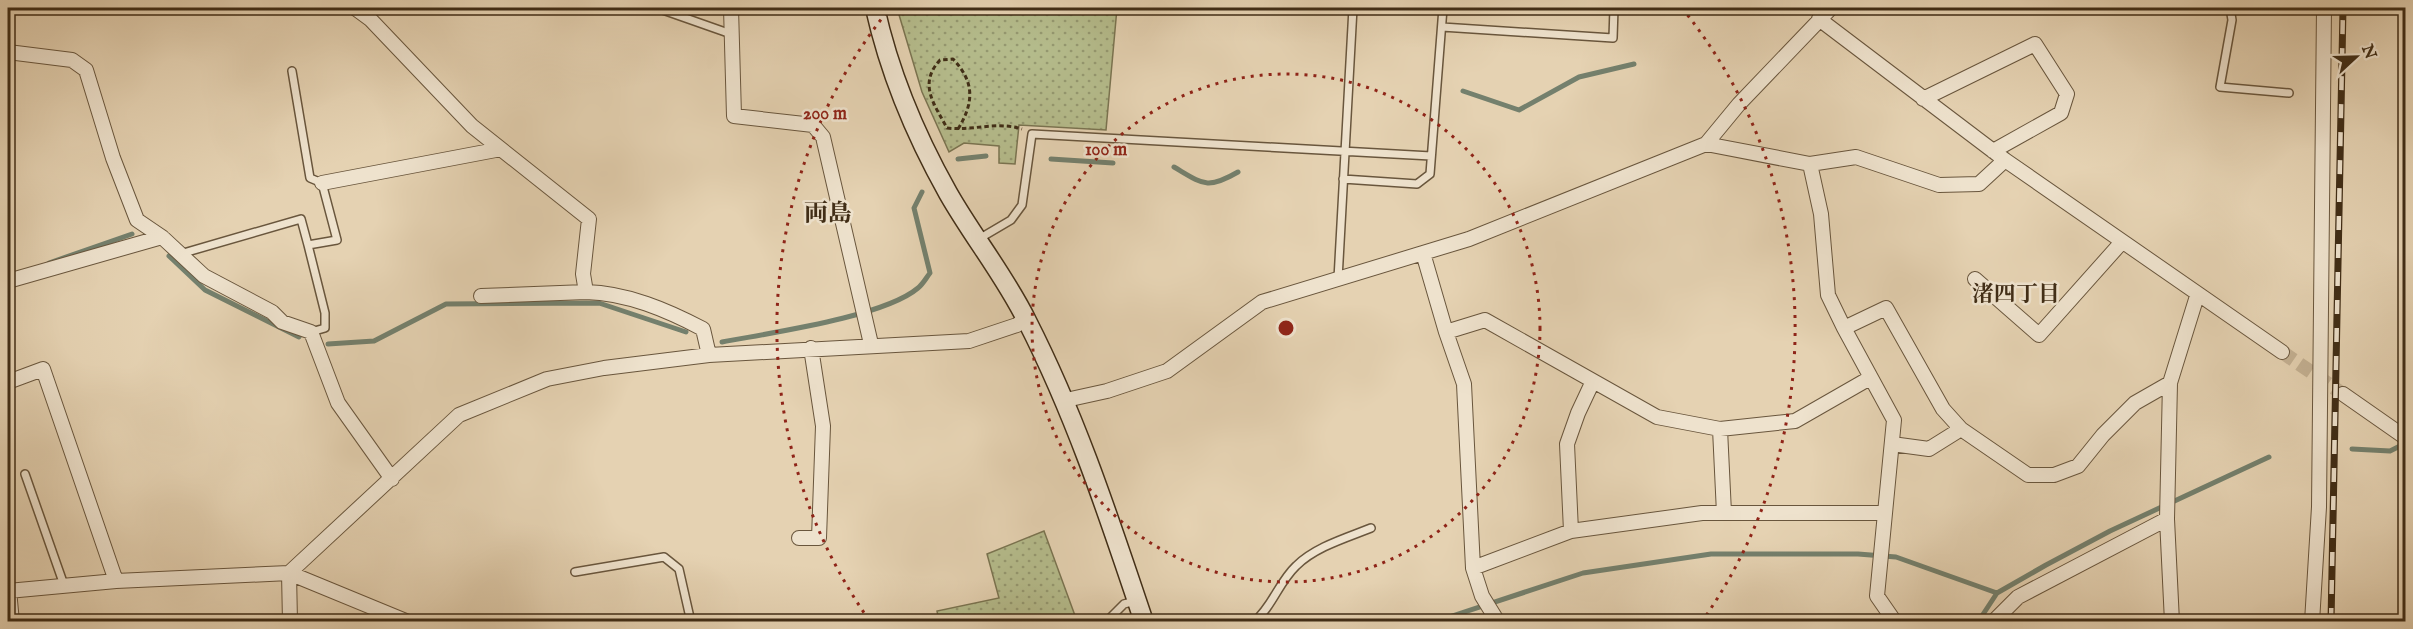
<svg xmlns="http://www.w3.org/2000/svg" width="2413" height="629" font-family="'IM FELL English','Noto Serif JP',serif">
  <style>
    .park { fill: url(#park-dots); stroke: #7a7451; stroke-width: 1.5 }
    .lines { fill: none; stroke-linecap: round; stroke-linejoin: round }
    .stream { stroke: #74806d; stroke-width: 5 }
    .street-tunnel { stroke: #c4b193; stroke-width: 14; stroke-dasharray: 14 7; stroke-linecap: butt }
    .lane-casing { stroke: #69563d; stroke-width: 10 }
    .street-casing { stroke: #69563d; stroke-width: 16 }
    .secondary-casing { stroke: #402d16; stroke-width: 21 }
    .path { stroke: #402d16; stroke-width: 3; stroke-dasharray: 4.5 3; stroke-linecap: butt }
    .lane { stroke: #eee2cd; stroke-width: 7 }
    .street { stroke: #eee2cd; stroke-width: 14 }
    .secondary { stroke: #eee2cd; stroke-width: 18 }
    .rail-casing { stroke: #402d16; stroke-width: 7 }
    .rail { stroke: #eee2cd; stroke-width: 4.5; stroke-dasharray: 14; stroke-linecap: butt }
    .ring { fill: none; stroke: #8f2418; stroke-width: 3; stroke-dasharray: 3 6 }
    .labels { text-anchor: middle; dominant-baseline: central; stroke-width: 5; stroke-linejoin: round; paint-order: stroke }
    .neighbourhood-label { font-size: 22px; font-weight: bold; fill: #402d16; stroke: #eee2cd }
    .quarter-label { font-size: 24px; font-weight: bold; fill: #402d16; stroke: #eee2cd }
    .centre { fill: #8f2418; stroke: #eee2cd; stroke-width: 3 }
    .ring-label { font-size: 18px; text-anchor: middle; font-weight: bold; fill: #8f2418; stroke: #eee2cd; stroke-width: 5; stroke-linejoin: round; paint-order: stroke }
  </style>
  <defs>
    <pattern id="park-dots" width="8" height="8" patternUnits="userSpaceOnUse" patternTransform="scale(1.5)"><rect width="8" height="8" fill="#b5bc8c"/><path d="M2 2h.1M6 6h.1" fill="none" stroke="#959971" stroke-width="1.8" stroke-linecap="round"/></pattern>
  </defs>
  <rect width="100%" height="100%" fill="#e5d2b2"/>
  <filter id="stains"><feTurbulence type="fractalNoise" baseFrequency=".00333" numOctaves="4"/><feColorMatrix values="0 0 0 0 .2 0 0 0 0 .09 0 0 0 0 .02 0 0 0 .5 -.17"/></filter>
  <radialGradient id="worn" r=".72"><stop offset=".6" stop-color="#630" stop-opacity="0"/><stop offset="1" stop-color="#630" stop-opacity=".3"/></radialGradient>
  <!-- park -->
  <path class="park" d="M897,8h220l-11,122 -87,-5 -4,39 -16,-1v-17l-35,-3 -15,9 -27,-60z
    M1044,531l33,90 -109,1 -30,-6 -1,-5 62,-13 -12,-44z"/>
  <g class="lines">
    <!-- stream -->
    <path class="stream" d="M1463,91l56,19 60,-33 55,-13
      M958,159l28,-3
      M1051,159l62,4
      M1174,167c29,17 33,23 64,5
      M169,256l36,34 94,47
      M49,263l83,-29
      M722,342c47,-9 162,-25 196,-54 5,-4 8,-10 12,-15l-16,-65 8,-16
      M328,344l46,-3 72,-37 153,-1 87,29
      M2352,449l38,2 16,-8
      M1434,622l149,-49 128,-19h147l38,3 101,36
      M1978,622l19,-29 49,-28 64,-34 159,-74"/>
    <!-- street-tunnel -->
    <path class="street-tunnel" d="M2282,352l61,42"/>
    <!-- lane casing -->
    <g class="lane-casing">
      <path id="lane" d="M657,8l74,26
        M2230,8l2,12 -12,67 69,6
        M1442,27l171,11 1,-30
        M292,71l18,107 12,5 15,57 -29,5 17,68v15l-14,4
        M1343,179l74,5 13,-10 13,-166
        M977,240l34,-20 11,-15 10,-71 399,22
        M180,254l121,-35 7,26
        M1338,279l15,-271
        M25,474l39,111
        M575,572l89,-15 15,12 12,53
        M921,622h9
        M1106,622l18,-18 11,-3
        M1254,622c18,-15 25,-40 42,-56 19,-19 50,-28 75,-38"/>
    </g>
    <!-- street casing -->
    <g class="street-casing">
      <path id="street" d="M355,8l15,11 102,107 117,93 -6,55 3,18c41,1 81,18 117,37l6,26
        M731,8l3,108 79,9 10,12 48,207
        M1819,19l186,141 277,192
        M8,52l64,8 14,10 27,88 24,62 25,17 42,39 68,36 10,10 29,10 27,71 54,76
        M1923,99l112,-55 32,50 -6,19 -68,38
        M1706,144l104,20 11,50 7,81 16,33 42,-20 57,101 18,20 67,46h26l24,-9 25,-31 32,-32 35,-20
        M1810,164l46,-7 83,28 40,-1 26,-24
        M322,183l179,-34
        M1423,253l23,79 18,52 9,184 9,28 16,26
        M1975,279l64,56 82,-92
        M8,281l154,-44
        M481,296l105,-4
        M1844,328l50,92 -17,176 18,26
        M1446,332l39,-12 172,97 63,12 75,-8 75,-43
        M8,382l35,-13 73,212
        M2343,394l63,44
        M1066,400l41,-9 60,-20 95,-69 207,-63 237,-95 33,-40 92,-96
        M1720,429l4,84
        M1892,444l37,5 32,-20
        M1571,531l-4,-87 11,-31 15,-32
        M799,538h20l4,-112 -12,-78
        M1473,568l98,-37 131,-18h183
        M9,590l3,32
        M8,591l108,-10 173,-8 119,49
        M290,622l-1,-49 170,-158 88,-36 57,-11 105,-13 260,-14 48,-16 9,-7
        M1993,622l25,-25 149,-78
        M2172,622l-5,-103 3,-136 27,-87
        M2312,622l7,-115 5,-499"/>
    </g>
    <!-- secondary casing -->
    <g class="secondary-casing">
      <path id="secondary" d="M875,8c14,63 41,128 73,185 25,44 57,83 79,128 50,98 82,197 117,301"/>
    </g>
    <!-- path -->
    <path class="path" d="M958,129c16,-26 17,-47 -5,-70l-13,1c-22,24 -6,44 7,68 26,3 49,-7 75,1"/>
    <!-- lane -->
    <use href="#lane" class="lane"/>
    <!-- street -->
    <use href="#street" class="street"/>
    <!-- secondary -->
    <use href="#secondary" class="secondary"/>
    <!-- rail casing -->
    <g class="rail-casing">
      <path id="rail" d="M2331,622l12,-614"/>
    </g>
    <!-- rail -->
    <use href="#rail" class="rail"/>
  </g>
  <!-- distance rings -->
  <g class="ring">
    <circle cx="1286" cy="328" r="254"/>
    <path d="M869 620A509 509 0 0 1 890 8M1682 8A509 509 0 0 1 1703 620"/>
  </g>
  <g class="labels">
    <!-- neighbourhood labels -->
    <g class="neighbourhood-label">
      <text x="2016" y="295">渚四丁目</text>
    </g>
    <!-- quarter labels -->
    <g class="quarter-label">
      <text x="828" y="214">両島</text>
    </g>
  </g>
  <circle cx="1286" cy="328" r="9" class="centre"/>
  <g class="ring-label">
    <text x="825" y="119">200 m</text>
    <text x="1106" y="155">100 m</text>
  </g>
  <!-- margin -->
  <rect width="2413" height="629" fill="none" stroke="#e5d2b2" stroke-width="30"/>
  <rect x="9" y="9" width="2395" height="611" fill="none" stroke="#402d16" stroke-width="3"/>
  <rect x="15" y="15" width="2383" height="599" fill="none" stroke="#402d16" stroke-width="1.5"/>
  <!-- north arrow -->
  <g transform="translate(2356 57) rotate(68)" stroke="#eee2cd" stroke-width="4.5" paint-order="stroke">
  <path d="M0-4.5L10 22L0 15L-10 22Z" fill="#402d16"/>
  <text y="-9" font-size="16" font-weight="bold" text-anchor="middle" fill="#402d16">N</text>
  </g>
  <rect width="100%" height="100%" filter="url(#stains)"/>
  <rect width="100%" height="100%" fill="url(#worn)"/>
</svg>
